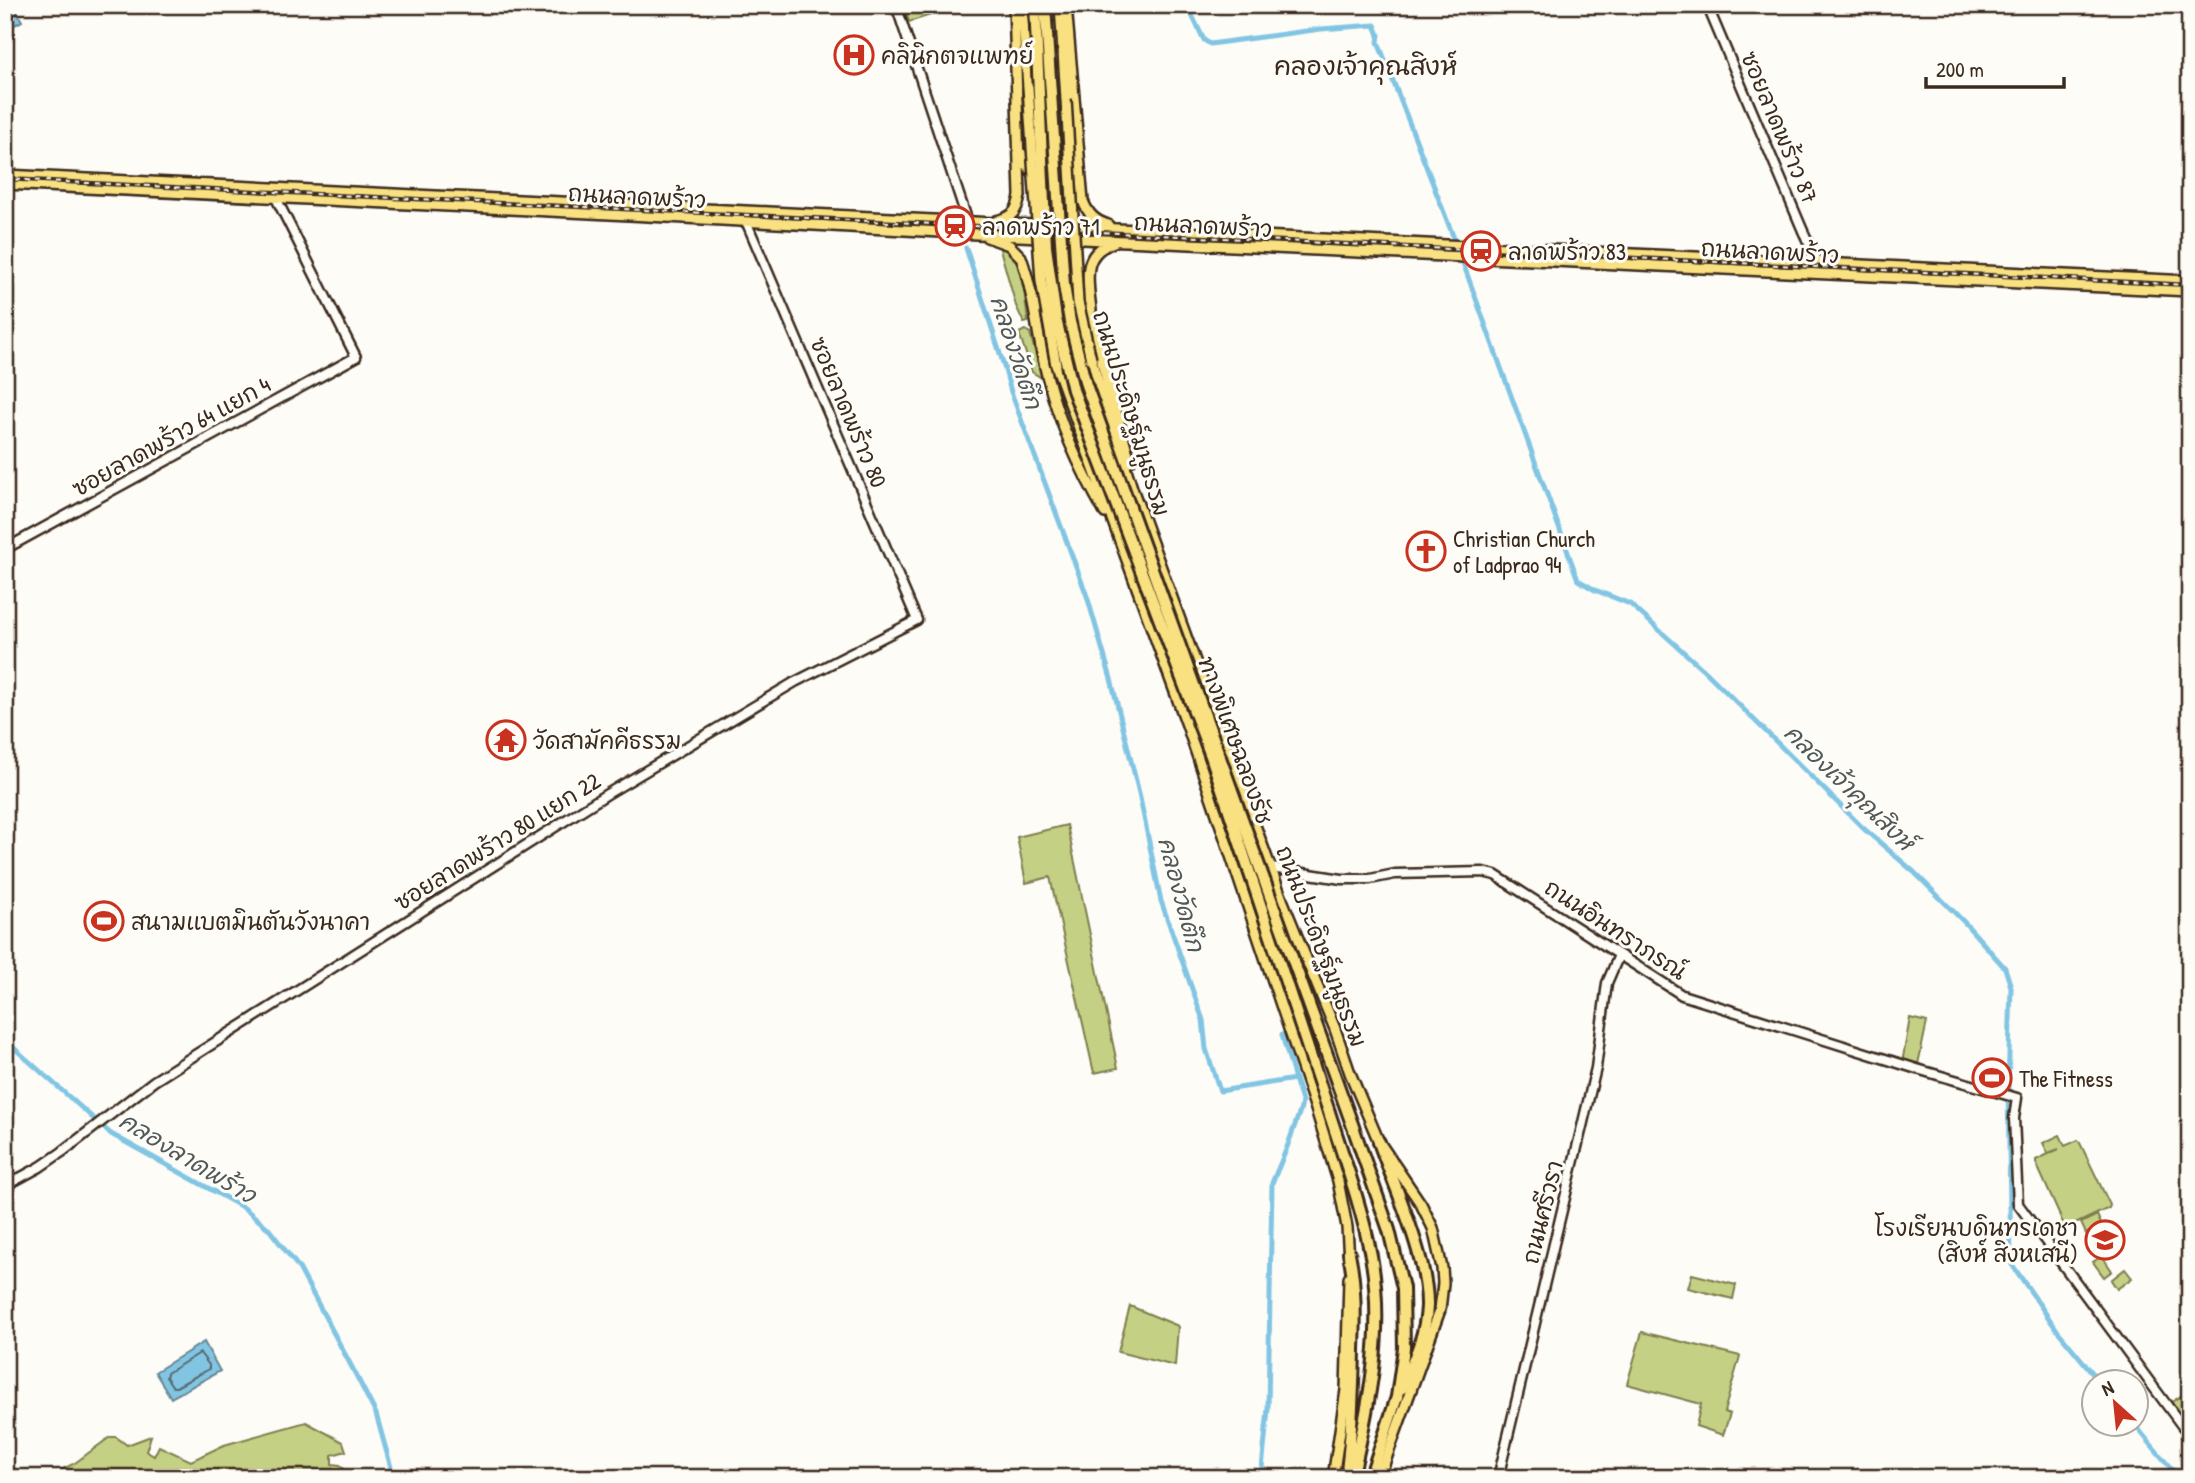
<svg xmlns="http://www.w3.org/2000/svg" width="2195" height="1483" font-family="'Patrick Hand','Playpen Sans Thai',sans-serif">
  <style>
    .green { fill: #c4d083; stroke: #807d50; stroke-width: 2 }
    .water { fill: #82c5e3; stroke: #668794; stroke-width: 2 }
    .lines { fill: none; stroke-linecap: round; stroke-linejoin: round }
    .shore { stroke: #57686d; stroke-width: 2 }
    .stream { stroke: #668794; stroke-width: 2 }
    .canal { stroke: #82c5e3; stroke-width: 5 }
    .secondary-casing { stroke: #3b2a1e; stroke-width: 13 }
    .primary-casing { stroke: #3b2a1e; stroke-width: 14 }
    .highway-casing { stroke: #3b2a1e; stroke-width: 16 }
    .secondary { stroke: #fdfcf7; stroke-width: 8 }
    .primary { stroke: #f9e181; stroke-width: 9 }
    .highway { stroke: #f9e181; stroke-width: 10 }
    .rail-casing { stroke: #3b2a1e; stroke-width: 4.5 }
    .rail { stroke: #fdfcf7; stroke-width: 2; stroke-dasharray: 5; stroke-linecap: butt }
    .primary-bridge-casing { stroke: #3b2a1e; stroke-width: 14; stroke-linecap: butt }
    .highway-bridge-casing { stroke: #3b2a1e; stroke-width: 16; stroke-linecap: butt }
    .primary-bridge { stroke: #f9e181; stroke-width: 9 }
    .highway-bridge { stroke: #f9e181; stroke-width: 10 }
    .labels { text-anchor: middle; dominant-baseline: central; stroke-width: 6; stroke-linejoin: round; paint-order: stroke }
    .poi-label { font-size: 23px; fill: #3b2a1e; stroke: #fdfcf7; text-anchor: start }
    .street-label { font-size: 23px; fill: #3b2a1e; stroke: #fdfcf7 }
    .water-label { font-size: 24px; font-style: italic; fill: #505859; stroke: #fdfcf7 }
    .quarter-label { font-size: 26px; fill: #3b2a1e; stroke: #fdfcf7 }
  </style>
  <rect width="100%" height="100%" fill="#fdfcf7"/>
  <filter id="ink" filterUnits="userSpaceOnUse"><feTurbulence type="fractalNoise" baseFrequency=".0143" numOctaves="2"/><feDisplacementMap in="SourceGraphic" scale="14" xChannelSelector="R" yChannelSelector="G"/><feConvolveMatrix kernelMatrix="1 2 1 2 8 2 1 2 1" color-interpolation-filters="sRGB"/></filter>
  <g filter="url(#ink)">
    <!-- green -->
    <path class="green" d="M909,5h53l-53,17 -5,-15z
      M1001,244l16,13 4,8 7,57 -4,1 -8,-17 -16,-57z
      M1025,330l5,3 12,45 -10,-6 -13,-39z
      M1067,825l51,243 -24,5 -44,-196 -24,6 -9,-46z
      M1910,1018l17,4 -10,47 -15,-6z
      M2060,1135l5,11 13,-6 2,3 30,62 -1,3 -42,20 -4,-5 -27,-60v-3l23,-11 -11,4 -5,-10z
      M2097,1215l5,11 -16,8 -5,-11z
      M2102,1256l10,15 -8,6 -11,-15z
      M2125,1269l7,9 -15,11 -6,-9z
      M1692,1274l44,11 -3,14 -45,-11z
      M1130,1306l48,20 -3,40 -57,-14z
      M1642,1332l98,24 -16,56 6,2 -7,21 -27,-9 5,-22 -74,-20z
      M2184,1394l6,7v19l-5,3 -15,-20z
      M306,1422l37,20 3,9 -14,4v9l8,1 6,6 -19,7h-264l-2,-8 14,-7 35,-26h6l11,8 24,-9 -5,15 8,5 5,-10 32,15 33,-16z"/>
    <!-- water -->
    <path class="water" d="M5,5h8l9,16 -17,9z
      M204,1342l16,29 -49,27 -16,-26z"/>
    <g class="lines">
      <!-- shore -->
      <path class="shore" d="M200,1353l9,12v4l-33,18h-3l-7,-10 1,-4z"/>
      <!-- stream -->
      <path class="stream" d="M2189,1061l1,1"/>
      <!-- canal -->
      <path class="canal" d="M1187,5l17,35 6,4 111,-15 54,-4 4,10 -1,7 77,199
        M966,248l38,118 7,26 76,204 24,83 28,114 22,108 42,119 3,29 14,42 75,-12 7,22 -1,7 -15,42 -14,33 -4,226 -7,69
        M1463,263l115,317 17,10 35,14 76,68 157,156 51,44 51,51 40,45 6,19 -3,102 3,174 46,67 43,52
        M5,1040l106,94 133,74 24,20 31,40 56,105 21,41 18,64
        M1295,1079l-13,-44 56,-18
        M2134,1424l45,54"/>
      <!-- secondary casing -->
      <g class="secondary-casing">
        <path id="secondary" d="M896,5l72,217
          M1707,5l96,226 15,32
          M5,549l351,-192 -80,-159
          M1271,868l71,11h28l25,-5 88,-2 12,3 187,120 235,74 100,29 -3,20 4,86 165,223 7,1
          M5,1186l35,-19 22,-15 92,-71 453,-287 188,-112 122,-62 -171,-399
          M1498,1478l98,-410 11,-85 12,-28"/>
      </g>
      <!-- primary casing -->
      <g class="primary-casing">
        <path id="primary" d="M1022,5l6,82
          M1060,5l6,94
          M1066,5l17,196c5,13 12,20 25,24
          M1022,154c9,22 31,46 49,16
          M5,175l2185,106
          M5,184l624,31 348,19 1213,57
          M996,221c16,-4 21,-9 24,-25l-6,-191
          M987,237l22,8 12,12c14,39 16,82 27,122 12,47 33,92 57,134
          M1036,309c0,-3 0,-7 1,-11 5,-12 26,-18 36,-12 7,4 10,12 13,19l44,156
          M1091,310c-3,-29 -11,-57 23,-68
          M1091,359l42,132 150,411 52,127 15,44 29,69 42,62 12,24 9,40 1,15 -3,27 -61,168
          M1056,365l131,360 129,384 22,72 9,46 2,33
          M1333,1478l13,-88 3,-112"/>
      </g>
      <!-- highway casing -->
      <g class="highway-casing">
        <path id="highway" d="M1329,1112c15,47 33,95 42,144 14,75 -2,149 -19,222
          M1352,1124l37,106 14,58 1,60 -7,49 -27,81
          M1379,1142c16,46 49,117 48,164 -1,29 -14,56 -25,82
          M1347,1471c5,-40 6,-79 7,-120 1,-33 2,-65 -5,-98"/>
      </g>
      <!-- secondary -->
      <use href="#secondary" class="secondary"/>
      <!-- primary -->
      <use href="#primary" class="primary"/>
      <!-- highway -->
      <use href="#highway" class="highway"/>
      <!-- rail casing -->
      <g class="rail-casing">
        <path id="rail" d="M5,179l2185,106"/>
      </g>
      <!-- rail -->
      <use href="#rail" class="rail"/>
      <!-- primary-bridge casing -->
      <g class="primary-bridge-casing">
        <path id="primary-bridge" d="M1028,87l13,194 15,84
          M1066,99l12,203 13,57"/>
      </g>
      <!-- highway-bridge casing -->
      <g class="highway-bridge-casing">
        <path id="highway-bridge" d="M1035,5l11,242 10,72 17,71 138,366 118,356
          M1045,5l19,280 6,37 16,63 266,739"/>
      </g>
      <!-- primary-bridge -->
      <use href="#primary-bridge" class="primary-bridge"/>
      <!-- highway-bridge -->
      <use href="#highway-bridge" class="highway-bridge"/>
    </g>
  </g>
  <!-- icons -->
  <defs>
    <g id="hospital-ring" transform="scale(2.0125)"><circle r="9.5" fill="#fdfcf7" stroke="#c8321e" stroke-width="1.5"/><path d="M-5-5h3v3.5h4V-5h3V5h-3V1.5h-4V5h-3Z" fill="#c8321e"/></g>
    <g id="station-ring" transform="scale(2.0125)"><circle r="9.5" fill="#fdfcf7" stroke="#c8321e" stroke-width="1.5"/><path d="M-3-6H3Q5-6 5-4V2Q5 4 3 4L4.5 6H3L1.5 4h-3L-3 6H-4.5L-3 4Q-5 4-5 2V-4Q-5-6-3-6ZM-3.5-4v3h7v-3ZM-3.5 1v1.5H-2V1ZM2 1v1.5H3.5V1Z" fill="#c8321e"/></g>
    <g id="church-ring" transform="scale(2.0125)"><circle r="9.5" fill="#fdfcf7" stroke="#c8321e" stroke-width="1.5"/><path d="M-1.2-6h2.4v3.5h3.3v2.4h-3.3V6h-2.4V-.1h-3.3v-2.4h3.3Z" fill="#c8321e"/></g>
    <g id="temple-ring" transform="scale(2.0125)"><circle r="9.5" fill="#fdfcf7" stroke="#c8321e" stroke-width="1.5"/><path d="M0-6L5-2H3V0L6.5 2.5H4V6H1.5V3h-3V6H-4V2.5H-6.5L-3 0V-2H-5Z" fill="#c8321e"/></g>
    <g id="stadium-ring" transform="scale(2.0125)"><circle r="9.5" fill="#fdfcf7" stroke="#c8321e" stroke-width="1.5"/><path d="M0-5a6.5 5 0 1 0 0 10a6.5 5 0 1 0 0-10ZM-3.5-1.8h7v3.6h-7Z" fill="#c8321e"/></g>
    <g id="school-ring" transform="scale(2.0125)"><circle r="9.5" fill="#fdfcf7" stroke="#c8321e" stroke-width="1.5"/><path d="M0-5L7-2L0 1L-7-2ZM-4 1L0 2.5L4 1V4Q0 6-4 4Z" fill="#c8321e"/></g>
  </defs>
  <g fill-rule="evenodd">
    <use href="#hospital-ring" x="854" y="55"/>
    <use href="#station-ring" x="955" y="226"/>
    <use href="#station-ring" x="1481" y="251"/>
    <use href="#church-ring" x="1426" y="551"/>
    <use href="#temple-ring" x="506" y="740"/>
    <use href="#stadium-ring" x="104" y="921"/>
    <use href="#stadium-ring" x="1992" y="1078"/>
    <use href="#school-ring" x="2105" y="1240"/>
  </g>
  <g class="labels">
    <!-- poi labels -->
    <g class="poi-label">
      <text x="881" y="55">คลินิกตจแพทย์</text>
      <text x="982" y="226">ลาดพร้าว 71</text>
      <text x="1508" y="251">ลาดพร้าว 83</text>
      <text x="1453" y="538">Christian Church<tspan x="1453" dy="26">of Ladprao 94</tspan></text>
      <text x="533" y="740">วัดสามัคคีธรรม</text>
      <text x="131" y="921">สนามแบตมินตันวังนาคา</text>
      <text x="2019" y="1078">The Fitness</text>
      <text x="2078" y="1227" text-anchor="end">โรงเรียนบดินทรเดชา<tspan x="2078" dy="26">(สิงห์ สิงหเสนี)</tspan></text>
    </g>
    <!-- street labels -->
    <g class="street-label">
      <text transform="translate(1780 127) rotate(67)">ซอยลาดพร้าว 87</text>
      <text transform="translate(637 196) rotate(3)">ถนนลาดพร้าว</text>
      <text transform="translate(1203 225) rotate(3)">ถนนลาดพร้าว</text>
      <text transform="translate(1770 251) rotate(3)">ถนนลาดพร้าว</text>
      <text transform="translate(849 412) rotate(67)">ซอยลาดพร้าว 80</text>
      <text transform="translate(1132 413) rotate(73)">ถนนประดิษฐ์มนูธรรม</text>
      <text transform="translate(171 436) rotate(-29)">ซอยลาดพร้าว 64 แยก 4</text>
      <text transform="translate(1236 740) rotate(70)">ทางพิเศษฉลองรัช</text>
      <text transform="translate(497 841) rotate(-32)">ซอยลาดพร้าว 80 แยก 22</text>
      <text transform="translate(1616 929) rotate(33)">ถนนอินทราภรณ์</text>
      <text transform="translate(1322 946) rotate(69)">ถนนประดิษฐ์มนูธรรม</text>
      <text transform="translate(1542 1212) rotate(-76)">ถนนศรีวรา</text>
    </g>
    <!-- water labels -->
    <g class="water-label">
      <text transform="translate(1017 352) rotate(72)">คลองวัดตึก</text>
      <text transform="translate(1850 787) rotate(44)">คลองเจ้าคุณสิงห์</text>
      <text transform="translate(1182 894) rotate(75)">คลองวัดตึก</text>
      <text transform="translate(188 1157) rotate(31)">คลองลาดพร้าว</text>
    </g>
    <!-- quarter labels -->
    <g class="quarter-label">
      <text x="1366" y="65">คลองเจ้าคุณสิงห์</text>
    </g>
  </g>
  <!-- margin -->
  <rect width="2195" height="1483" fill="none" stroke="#fdfcf7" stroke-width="28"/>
  <rect x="14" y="14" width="2167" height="1455" fill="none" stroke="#3b2a1e" stroke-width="2.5" filter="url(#ink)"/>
  <!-- north arrow -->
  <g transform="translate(2115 1403) rotate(333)"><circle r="33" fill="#fdfcf7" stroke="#afa8a0" stroke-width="2"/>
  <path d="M0-5L12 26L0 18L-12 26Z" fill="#c8321e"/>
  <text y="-10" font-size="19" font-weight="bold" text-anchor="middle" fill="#3b2a1e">N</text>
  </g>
  <!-- scale -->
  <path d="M1926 77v10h138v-10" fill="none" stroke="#3b2a1e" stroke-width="3.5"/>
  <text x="1936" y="77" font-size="21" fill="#3b2a1e" stroke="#fdfcf7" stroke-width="5" paint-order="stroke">200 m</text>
</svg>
